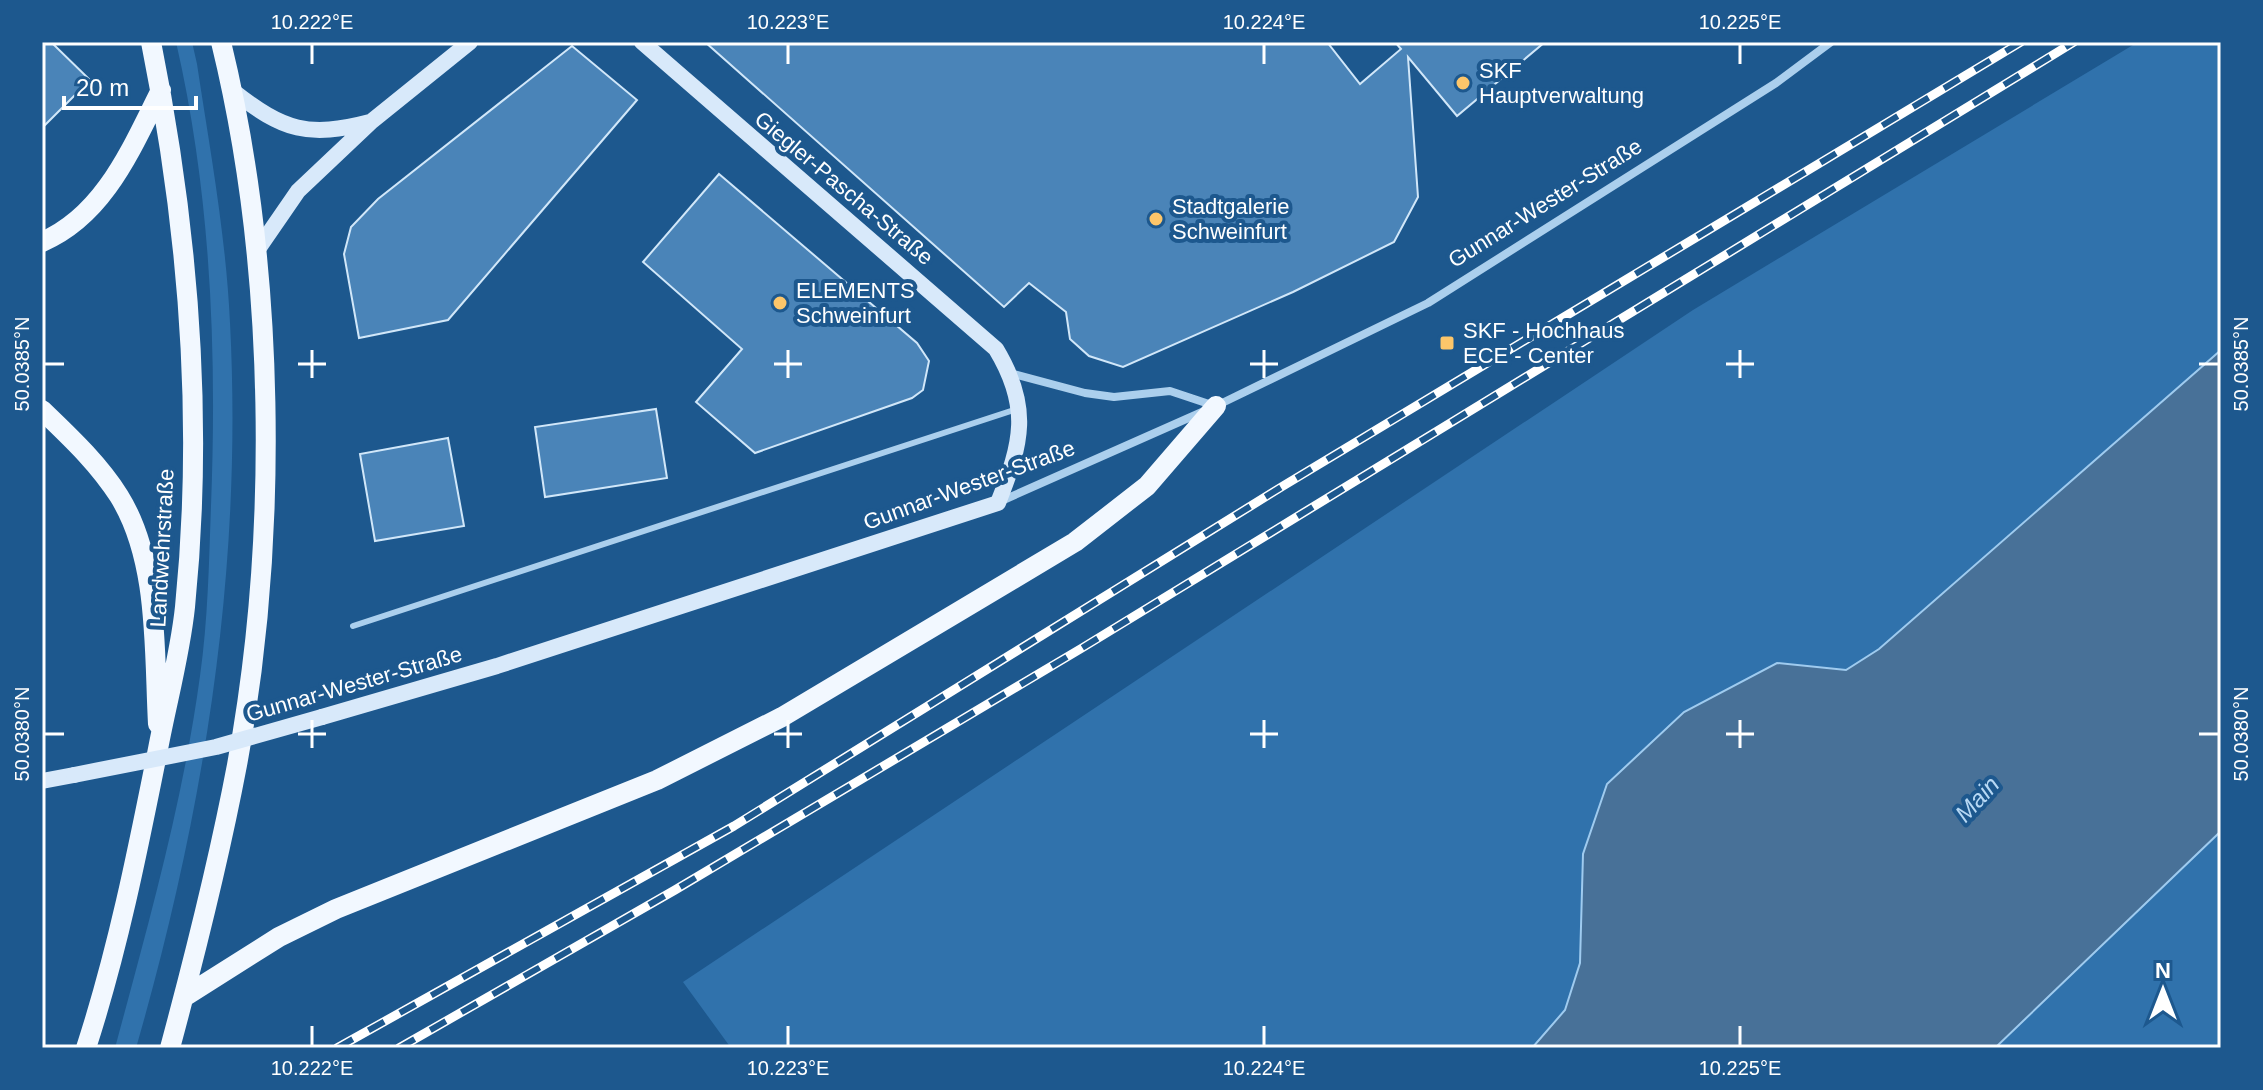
<svg xmlns="http://www.w3.org/2000/svg" width="2263" height="1090" font-family="Helvetica,sans-serif">
  <style>
    .green { fill: #3072ac }
    .water { fill: #487198; stroke: #9fcbef; stroke-width: 2 }
    .building { fill: #4a84b8; stroke: #d1e7f9; stroke-width: 2 }
    .lines { fill: none; stroke-linecap: round; stroke-linejoin: round }
    .lane { stroke: #abcfed; stroke-width: 6 }
    .street { stroke: #abcfed; stroke-width: 8 }
    .secondary { stroke: #d8e9fa; stroke-width: 16 }
    .primary { stroke: #f2f8ff; stroke-width: 20 }
    .rail-casing { stroke: #fff; stroke-width: 9 }
    .rail { stroke: #1d588e; stroke-width: 6; stroke-dasharray: 18; stroke-linecap: butt }
    .secondary-bridge { stroke: #d8e9fa; stroke-width: 16 }
    .ticks { fill: none; stroke: #fff; stroke-width: 3 }
    .poi-dot { fill: #fdc66a; stroke: #1d588e; stroke-width: 3 }
    .labels { text-anchor: middle; dominant-baseline: central; stroke-width: 8; stroke-linejoin: round; paint-order: stroke }
    .poi-label { font-size: 22px; fill: #fff; stroke: #1d588e; text-anchor: start }
    .street-label { font-size: 22px; fill: #fff; stroke: #1d588e }
    .water-label { font-size: 24px; font-style: italic; fill: #b7d8f4; stroke: #1d588e }
    .neatline { fill: none; stroke: #fff; stroke-width: 3 }
    .ticks-label { font-size: 20px; text-anchor: middle; fill: #fff }
  </style>
  <rect width="100%" height="100%" fill="#1d588e"/>
  <!-- green -->
  <path class="green" d="M176,42h16l5,22c13,86 29,172 33,259 13,247 -26,489 -94,725h-21c33,-123 68,-246 85,-372 8,-56 9,-114 11,-170 6,-155 0,-312 -35,-464z
    M2138,42h83v308l-342,299 -33,21 -69,-7 -93,49 -77,72 -24,71 -3,108 -15,47 -33,38h-801l-48,-66 1010,-672z
    M2221,831v217h-226z"/>
  <!-- water -->
  <path class="water" d="M2221,350v481l-226,217h-463l33,-38 15,-47 3,-109 24,-70 77,-72 93,-49 69,7 33,-21z"/>
  <!-- building -->
  <path class="building" d="M42,42h9l39,38 -48,48z
    M705,42h622l33,42 41,-35 -6,-7h150l-88,74 -49,-59 10,140 -24,45 -101,50 -170,75 -34,-11 -19,-17 -4,-27 -37,-29 -25,24z
    M572,46l65,54 -189,220 -89,18 -15,-84 7,-27 27,-28z
    M719,174l198,169 12,18 -6,29 -11,8 -157,55 -59,-51 46,-53 -99,-87z
    M656,409l11,69 -122,19 -10,-70z
    M448,438l16,88 -89,15 -15,-87z"/>
  <g class="lines">
    <!-- lane -->
    <path class="lane" d="M353,626l664,-217"/>
    <!-- street -->
    <path class="street" d="M1010,373l75,20 29,4 56,-6 45,15
      M1218,405l210,-102 348,-220 55,-41
      M999,502l203,-90"/>
    <!-- secondary -->
    <path class="secondary" d="M233,91c51,40 75,47 137,31
      M256,252l42,-61 74,-70 98,-79
      M322,717l175,-51 501,-163c24,-60 33,-96 -2,-154l-354,-307
      M42,781l32,-6"/>
    <!-- primary -->
    <path class="primary" d="M42,242c63,-27 90,-95 119,-152
      M42,410c28,27 56,53 77,86 40,64 35,155 39,228
      M184,997l95,-60 57,-28 321,-129 125,-63 293,-175 72,-56 69,-80
      M86,1048c32,-98 52,-199 72,-299 9,-48 22,-94 27,-142 19,-188 3,-381 -34,-565
      M170,1048c25,-93 49,-188 67,-283 42,-228 39,-498 -16,-723"/>
    <!-- rail casing -->
    <g class="rail-casing">
      <path id="rail" d="M337,1048l397,-222 549,-340 738,-444
        M399,1048l276,-158 407,-242 992,-606"/>
    </g>
    <!-- rail -->
    <use href="#rail" class="rail"/>
    <!-- secondary-bridge -->
    <path class="secondary-bridge" d="M74,775l142,-28 106,-30"/>
  </g>
  <!-- ticks -->
  <path class="ticks" d="M312,44v20M788,44v20M1264,44v20M1740,44v20M312,350v28M788,350v28M1264,350v28M1740,350v28M44,364h20M298,364h28M774,364h28M1250,364h28M1726,364h28M2199,364h20M312,720v28M788,720v28M1264,720v28M1740,720v28M44,734h20M298,734h28M774,734h28M1250,734h28M1726,734h28M2199,734h20M312,1026v20M788,1026v20M1264,1026v20M1740,1026v20"/>
  <!-- markers -->
  <g class="poi-dot">
    <circle cx="1463" cy="83" r="8"/>
    <circle cx="1156" cy="219" r="8"/>
    <circle cx="780" cy="303" r="8"/>
    <rect x="1439" y="335" width="16" height="16" rx="4"/>
  </g>
  <g class="labels">
    <!-- poi labels -->
    <g class="poi-label">
      <text x="1479" y="70">SKF<tspan x="1479" dy="25">Hauptverwaltung</tspan></text>
      <text x="1172" y="206">Stadtgalerie<tspan x="1172" dy="25">Schweinfurt</tspan></text>
      <text x="796" y="290">ELEMENTS<tspan x="796" dy="25">Schweinfurt</tspan></text>
      <text x="1463" y="330">SKF - Hochhaus<tspan x="1463" dy="25">ECE - Center</tspan></text>
    </g>
    <!-- street labels -->
    <g class="street-label">
      <text transform="translate(844 188) rotate(40)">Giegler-Pascha-Straße</text>
      <text transform="translate(1545 203) rotate(-32)">Gunnar-Wester-Straße</text>
      <text transform="translate(969 485) rotate(-20)">Gunnar-Wester-Straße</text>
      <text transform="translate(162 548) rotate(-87)">Landwehrstraße</text>
      <text transform="translate(354 684) rotate(-16)">Gunnar-Wester-Straße</text>
    </g>
    <!-- water labels -->
    <g class="water-label">
      <text transform="translate(1977 799) rotate(-47)">Main</text>
    </g>
  </g>
  <!-- border -->
  <rect width="2263" height="1090" fill="none" stroke="#1d588e" stroke-width="88"/>
  <!-- north arrow -->
  <g transform="translate(2163 990)" stroke="#1d588e" stroke-width="6" paint-order="stroke">
  <path d="M0-6L14 30L0 20L-14 30Z" fill="#ffffff"/>
  <text y="-12" font-size="22" font-weight="bold" text-anchor="middle" fill="#ffffff">N</text>
  </g>
  <!-- scale -->
  <path d="M64 96v12h132v-12" fill="none" stroke="#ffffff" stroke-width="4"/>
  <text x="76" y="96" font-size="24" fill="#ffffff" stroke="#1d588e" stroke-width="6" paint-order="stroke">20 m</text>
  <rect x="44" y="44" width="2175" height="1002" class="neatline"/>
  <g class="ticks-label">
    <text x="312" y="29">10.222°E</text>
    <text x="788" y="29">10.223°E</text>
    <text x="1264" y="29">10.224°E</text>
    <text x="1740" y="29">10.225°E</text>
    <text transform="translate(22 364) rotate(-90)" y="7">50.0385°N</text>
    <text transform="translate(2241 364) rotate(-90)" y="7">50.0385°N</text>
    <text transform="translate(22 734) rotate(-90)" y="7">50.0380°N</text>
    <text transform="translate(2241 734) rotate(-90)" y="7">50.0380°N</text>
    <text x="312" y="1075">10.222°E</text>
    <text x="788" y="1075">10.223°E</text>
    <text x="1264" y="1075">10.224°E</text>
    <text x="1740" y="1075">10.225°E</text>
  </g>
</svg>
